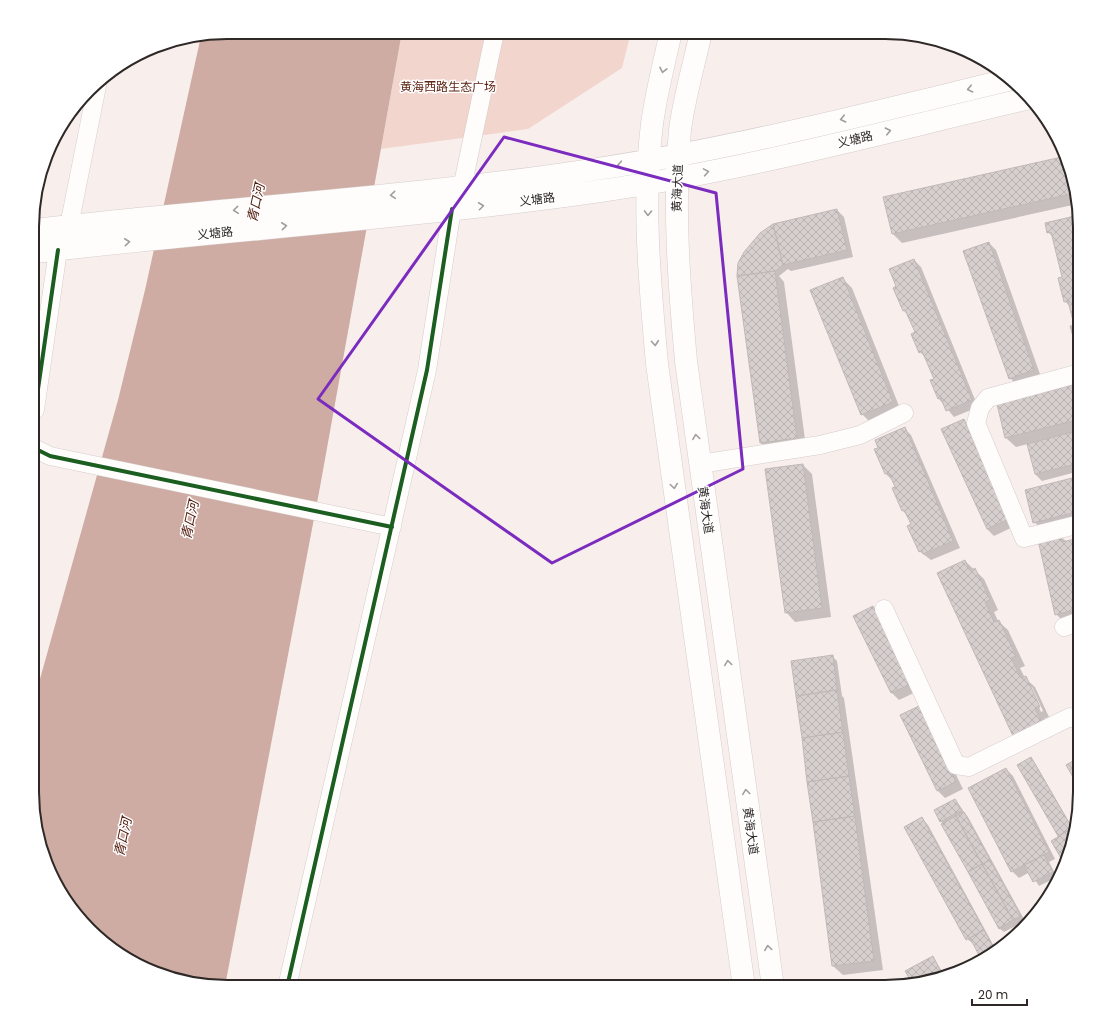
<svg xmlns="http://www.w3.org/2000/svg" width="1112" height="1019" font-family="Poppins,'Noto Sans SC',sans-serif">
  <style>
    .green { fill: #f2d5cd }
    .water { fill: #ceaca3 }
    .shadow { fill: #0003; fill-rule: evenodd }
    .building { fill: url(#building-cross-hatch); stroke: #c0b9b7 }
    .lines { fill: none; stroke-linecap: round; stroke-linejoin: round }
    .minor-casing { stroke: #d4cccb; stroke-width: 19 }
    .major-casing { stroke: #d4cccb; stroke-width: 23 }
    .minor { stroke: #fefdfc; stroke-width: 18 }
    .major { stroke: #fefdfc; stroke-width: 22 }
    .cycleway-casing { stroke: #fff; stroke-width: 6 }
    .cycleway { stroke: #1b5e20; stroke-width: 4 }
    .oneway { stroke: #a09d9c }
    .marked { fill: none; stroke: #7b2cbf; stroke-width: 3; stroke-linejoin: round }
    .labels { text-anchor: middle; dominant-baseline: central; stroke-width: 3; stroke-linejoin: round; paint-order: stroke }
    .park-label { font-size: 12px; fill: #5d2415; stroke: #fff }
    .street-label { font-size: 12px; fill: #2e2826; stroke: #fff }
    .water-label { font-size: 13px; font-style: italic; fill: #4d1506; stroke: #fff }
    .rim { fill: none; stroke: #2e2826; stroke-width: 2 }
  </style>
  <defs>
    <pattern id="building-cross-hatch" width="8" height="8" patternUnits="userSpaceOnUse"><rect width="8" height="8" fill="#d6cfce"/><path d="M0 0l8 8M0 8l8-8" fill="none" stroke="#b8b2b1"/></pattern>
  </defs>
  <rect width="100%" height="100%" fill="#f8efed"/>
  <!-- green -->
  <path class="green" d="M402,32h229l-9,36 -94,61 -147,20z"/>
  <!-- water -->
  <path class="water" d="M227,32h175l-82,455 -95,499 -84,-19 -61,-47 -33,-54 -15,-62 1,-100 85,-304 27,-110 56,-254z"/>
  <!-- shadow -->
  <path class="shadow" d="M1066,157l11,47 -175,39 -9,-9z
    M837,210l7,7 9,40 -62,14 -3,-2 -9,7 5,6 22,165 -36,5 -9,-9 -23,-167z
    M1080,217v133l-4,-3 -1,-21 -5,-19 -5,-6 -2,-23 -10,-41 -5,-5z
    M989,243l7,7 45,127 -24,8 -7,-7z
    M914,260l7,7 57,140 -24,10 -15,-18 -8,-19 4,-1 -9,-21 -6,-6 -4,-19 -7,-17 -6,-6 -6,-23z
    M842,278l10,10 49,123 -30,12 -9,-9z
    M1080,384v87l-38,10 -7,-7 -7,-30 -12,3 -10,-9z
    M963,420l7,7 45,99 -21,10 -7,-7z
    M904,428l7,7 49,113 -29,12 -12,-9 -7,-26 -4,-9 -6,-6 -9,-29 -7,-7z
    M803,465l9,9 19,143 -36,5 -9,-10z
    M1080,477v45l-36,9 -10,-9z
    M1060,536l7,6 7,-1 6,5v71l-17,4 -7,-7z
    M965,561l19,18 14,31 -4,2 4,9 10,9 17,36 -5,2 5,10 10,9 14,30 -5,2 6,13 -26,13zM1030,687h2l11,24 -2,1z
    M873,608l7,7 38,76 -19,9 -7,-7 -38,-76z
    M832,656l5,5 5,35 2,2 39,272 -40,5 -10,-9 -41,-304z
    M926,714l37,75 -18,9 -7,-7 -37,-75z
    M1031,759l4,4 37,64 -8,34 -12,-20 8,-4 -41,-72z
    M1006,769l7,7 42,83 -6,3 8,15 -18,9 -9,-14 -11,6 -7,-7z
    M955,800l13,17 57,104 -21,11 -5,-4 -58,-107z
    M922,818l6,7 68,125 -14,8 -7,-13 -8,-6z
    M933,957l12,19 -32,7 -7,-12z"/>
  <!-- building -->
  <path class="building" d="M1066,156l9,37 -183,41 -9,-37z
    M837,209l10,41 -64,15 -10,-41z
    M1079,215l1,2v131l-1,-2 -3,1 -6,-21 4,-1 -6,-24 -4,1 -6,-24 4,-1 -11,-45 -4,1 -2,-10z
    M773,224l10,41 -8,6 -38,5 1,-13 6,-11 16,-19z
    M989,242l45,128 -25,9 -46,-128z
    M914,259l58,141 -26,11 -5,-13 -3,1 -8,-19 4,-1 -12,-28 -3,2 -8,-19 4,-2 -10,-22 -2,1 -10,-23 3,-2 -7,-17z
    M775,271l22,167 -37,5 -23,-167z
    M843,277l50,125 -32,13 -51,-125z
    M1080,383v36l-75,19 -8,-34z
    M964,419l45,100 -22,10 -46,-100z
    M905,427l48,114 -30,13 -1,-4 -3,2 -12,-26 4,-2 -7,-14 -2,1 -10,-23 3,-1 -6,-14 -4,1 -11,-25 4,-1 -3,-8z
    M1080,430v33l-45,11 -8,-30z
    M803,464l19,144 -37,5 -20,-144z
    M1080,476v35l-47,12 -8,-33z
    M1061,535l1,7 13,-3 5,22v40l-3,1 1,7 -23,6 -17,-75z
    M965,560l5,11 5,-3 15,32 -5,2 9,20 5,-2 17,36 -5,2 10,20 5,-2 14,31 -5,2 7,14 -29,13 -76,-163z
    M873,606l38,78 -20,9 -38,-77z
    M833,655l4,35 -41,6 -5,-35z
    M837,690l6,42 -41,6 -6,-42z
    M919,706l37,76 -19,9 -37,-76z
    M843,732l6,44 -42,6 -5,-44z
    M1031,757l41,71 -14,8 -41,-71z
    M1080,757v32l-14,-24z
    M1006,768l43,84 -38,20 -43,-84z
    M849,776l6,40 -42,6 -6,-40z
    M955,799l7,11 -22,12 -6,-12z
    M964,812l26,48 -8,4 -26,-48z
    M855,816l19,145 -42,5 -19,-144z
    M956,816l26,48 -14,8 -27,-48z
    M922,817l62,113 -18,10 -62,-113z
    M1071,829l-7,30 -2,1 -11,-19z
    M1044,855l9,17 -20,10 -9,-17z
    M990,860l31,56 -8,4 -31,-56z
    M982,864l31,56 -14,9 -31,-57z
    M984,930l11,20 -14,9 -11,-21z
    M933,956l10,20 -16,4 -1,-2 -14,5 -7,-12z"/>
  <g class="lines">
    <!-- minor casing -->
    <g class="minor-casing">
      <path id="minor" d="M462,188l33,-156
        M69,226l29,-145
        M1080,373l-92,25 -8,10 -4,15 48,115 56,-14
        M35,410l23,-160
        M34,448l16,8 342,71
        M700,464l120,-19 40,-10 44,-22
        M884,609l72,156 13,2 101,-50 10,4
        M1064,627l16,-6
        M287,987l140,-617 25,-161"/>
    </g>
    <!-- major casing -->
    <g class="major-casing">
      <path id="major" d="M671,32c-7,31 -15,62 -19,92 -10,80 -2,161 5,240l87,623
        M701,32c-7,33 -17,66 -21,98 -7,77 -1,154 6,231l87,626
        M35,230c187,-22 375,-32 562,-61 138,-21 274,-56 411,-89
        M35,252c188,-22 377,-34 565,-61 145,-21 288,-60 430,-93"/>
    </g>
    <!-- minor -->
    <use href="#minor" class="minor"/>
    <!-- major -->
    <use href="#major" class="major"/>
    <!-- cycleway casing -->
    <g class="cycleway-casing">
      <path id="cycleway" d="M35,410l23,-160
        M34,448l16,8 342,71
        M287,987l140,-617 25,-161"/>
    </g>
    <!-- cycleway -->
    <use href="#cycleway" class="cycleway"/>
  </g>
  <!-- one-way arrows -->
  <defs><path id="oneway-chevron" d="M-2-3.5L2.5 0L-2 3.5" fill="none" stroke-width="1.6" stroke-linecap="round" stroke-linejoin="round"/></defs>
  <g class="oneway">
    <use href="#oneway-chevron" transform="translate(663 70) rotate(102)"/>
    <use href="#oneway-chevron" transform="translate(970 89) rotate(167)"/>
    <use href="#oneway-chevron" transform="translate(843 119) rotate(167)"/>
    <use href="#oneway-chevron" transform="translate(888 131) rotate(-13)"/>
    <use href="#oneway-chevron" transform="translate(620 165) rotate(170)"/>
    <use href="#oneway-chevron" transform="translate(706 172) rotate(-10)"/>
    <use href="#oneway-chevron" transform="translate(393 195) rotate(175)"/>
    <use href="#oneway-chevron" transform="translate(481 206) rotate(-7)"/>
    <use href="#oneway-chevron" transform="translate(236 210) rotate(175)"/>
    <use href="#oneway-chevron" transform="translate(648 213) rotate(91)"/>
    <use href="#oneway-chevron" transform="translate(284 226) rotate(-6)"/>
    <use href="#oneway-chevron" transform="translate(127 242) rotate(-6)"/>
    <use href="#oneway-chevron" transform="translate(655 343) rotate(85)"/>
    <use href="#oneway-chevron" transform="translate(696 437) rotate(-98)"/>
    <use href="#oneway-chevron" transform="translate(674 486) rotate(82)"/>
    <use href="#oneway-chevron" transform="translate(728 663) rotate(-98)"/>
    <use href="#oneway-chevron" transform="translate(746 792) rotate(-98)"/>
    <use href="#oneway-chevron" transform="translate(768 948) rotate(-98)"/>
  </g>
  <!-- marked area -->
  <path class="marked" d="M504,137l212,56 27,276 -191,94 -234,-164z"/>
  <g class="labels">
    <!-- park labels -->
    <g class="park-label">
      <text x="448" y="86">黄海西路生态广场</text>
    </g>
    <!-- street labels -->
    <g class="street-label">
      <text transform="translate(855 139) rotate(-13)">义塘路</text>
      <text transform="translate(677 188) rotate(-88)">黄海大道</text>
      <text transform="translate(537 199) rotate(-7)">义塘路</text>
      <text transform="translate(215 233) rotate(-6)">义塘路</text>
      <text transform="translate(706 510) rotate(82)">黄海大道</text>
      <text transform="translate(751 831) rotate(82)">黄海大道</text>
    </g>
    <!-- water labels -->
    <g class="water-label">
      <text transform="translate(256 203) rotate(-78)">青口河</text>
      <text transform="translate(190 520) rotate(-78)">青口河</text>
      <text transform="translate(123 837) rotate(-78)">青口河</text>
    </g>
  </g>
  <!-- crop -->
  <path d="M0 0H1112V1019H0ZM227 39H885A188 188 0 0 1 1073 227V792A188 188 0 0 1 885 980H227A188 188 0 0 1 39 792V227A188 188 0 0 1 227 39Z" fill="#fff" fill-rule="evenodd"/>
  <path class="rim" d="M227 39H885A188 188 0 0 1 1073 227V792A188 188 0 0 1 885 980H227A188 188 0 0 1 39 792V227A188 188 0 0 1 227 39Z"/>
  <!-- scale -->
  <path d="M972 999v6h55v-6" fill="none" stroke="#2e2826" stroke-width="2"/>
  <text x="978" y="999" font-size="12" fill="#2e2826" stroke="#ffffff" stroke-width="3" paint-order="stroke">20 m</text>
</svg>
